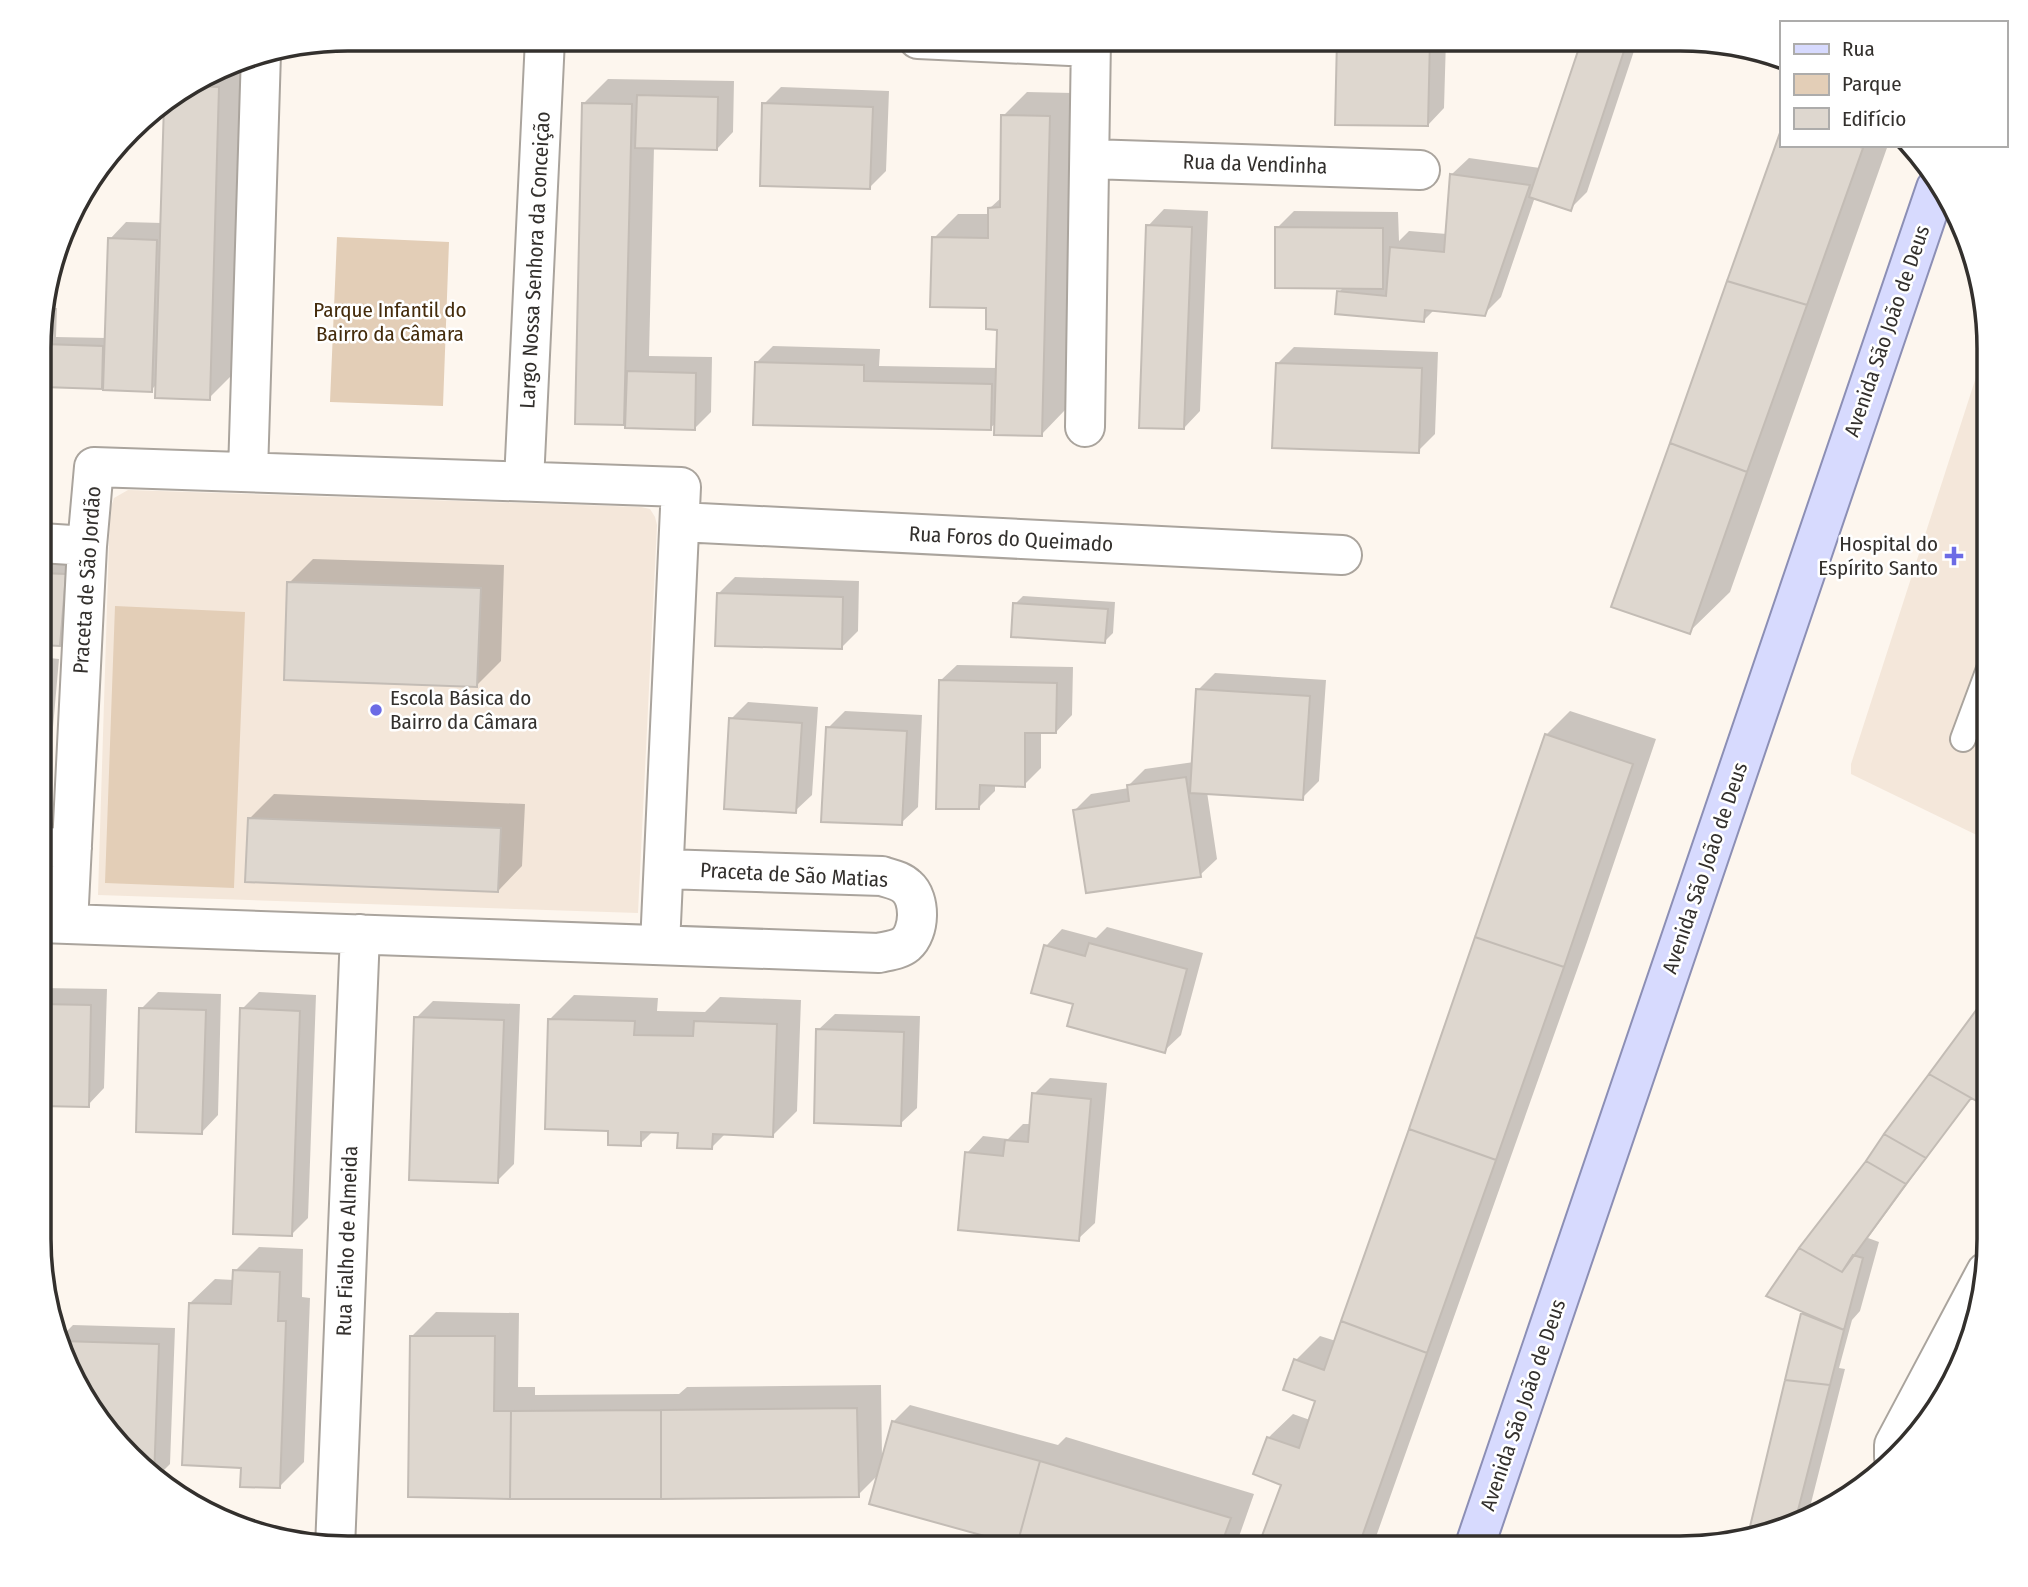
<svg xmlns="http://www.w3.org/2000/svg" width="2028" height="1587" font-family="'Fira Sans Condensed',sans-serif">
  <style>
    .built { fill: #f4e7da }
    .green { fill: #e3ceb7 }
    .shadow { fill: #0003 }
    .building { fill: #ded7cf; stroke: #c3bcb5; stroke-width: 2 }
    .lines { fill: none; stroke-linecap: round; stroke-linejoin: round }
    .lane-casing { stroke: #aaa49d; stroke-width: 28 }
    .street-casing { stroke: #aaa49d; stroke-width: 42 }
    .primary-casing { stroke: #8c8fb5; stroke-width: 42 }
    .lane { stroke: #fff; stroke-width: 24 }
    .street { stroke: #fff; stroke-width: 38 }
    .primary { stroke: #d7dafe; stroke-width: 38 }
    .poi-dot { fill: #6c6be5; stroke: #fff; stroke-width: 2.5 }
    .labels { text-anchor: middle; dominant-baseline: central; stroke-width: 5; stroke-linejoin: round; paint-order: stroke }
    .street-label { font-size: 21px; fill: #33302d; stroke: #fff }
    .park-label { font-size: 21px; fill: #442b0b; stroke: #fff }
    .poi-label { font-size: 21px; fill: #33302d; stroke: #fff; text-anchor: end }
    .rim { fill: none; stroke: #33302d; stroke-width: 3.5 }
  </style>
  <rect width="100%" height="100%" fill="#fdf6ee"/>
  <!-- built -->
  <path class="built" d="M1988,340l1,7v494l-138,-67v-10z
    M128,490l513,17 9,2 5,8 2,8 -19,388 -540,-18 12,-385 4,-12z"/>
  <!-- green -->
  <path class="green" d="M337,237l112,5 -6,164 -113,-4z
    M115,606l130,6 -11,276 -129,-5z"/>
  <!-- shadow -->
  <path class="shadow" d="M1338,39h108l-2,69 -16,17 -91,-2z
    M1584,39h54l-51,153 -17,17 -35,-12 -34,100 -17,17 -50,-4 -10,10 -85,-28 5,-5 -67,-59 17,-17 104,1 1,29 10,-10 38,3 5,-60 17,-16 71,10z
    M234,63l8,1 -9,310 -24,24 -52,-14 -6,6 -46,-7 -4,4 -57,-7 -3,4v-77l16,1 -1,29 51,1 3,-99 16,-17 36,1 3,-120z
    M608,79l126,2 -1,51 -16,17 -63,-2 -5,209 63,1 -1,55 -16,16 -68,-9 -3,4 -40,-320z
    M781,87l108,4 -3,80 -16,16 -106,-83z
    M1027,92l46,1 -8,317 -24,25 -45,-12 -6,5 -234,-65 17,-17 107,3 -1,17 119,2 1,-40 -11,-21 -54,-69 24,-24h32v-6l12,-11 1,-81z
    M1781,135v10h107l-158,447 -41,40 -75,-26z
    M1164,209l44,2 -8,200 -16,17 -36,-202z
    M1294,347l144,5 -3,82 -17,17 -140,-88z
    M41,556l41,2 -6,70 -16,17 -20,-2z
    M313,559l191,6 -3,96 -24,24 -188,-102z
    M735,577l124,4 -1,50 -17,17 -122,-55z
    M1023,596l92,6 -2,31 -8,8 -90,-37z
    M40,657l19,2 -10,114 -9,9z
    M957,665l116,2 -1,48 -16,17 -15,-1v37l-17,17 -29,-1v7l-16,16 -39,-126z
    M1215,673l111,7 -7,101 -17,17 -95,-6 10,67 -17,16 -125,-65 16,-16 38,-6v-3l16,-16 49,-7 4,-72z
    M748,702l70,5 -6,88 -17,16 -64,-92z
    M845,711l77,4 -4,92 -17,16 -73,-95z
    M1570,711l86,28 -69,203 -215,606h-97l-13,-5 21,-59 -15,-46 25,-24 17,6 7,-20 -21,-40 24,-24 16,5 210,-606z
    M274,794l251,10 -3,62 -24,25 -249,-72z
    M1107,927l96,26 -22,82 -17,16 -118,-105 16,-17 34,9z
    M42,988l65,1 -3,99 -16,17 -48,-1v-114z
    M158,992l63,2 -3,121 -16,17 -61,-123z
    M259,992l57,3 -8,223 -17,17 -49,-226z
    M574,995l84,3 -1,13 48,1 15,-15 81,3 -4,111 -24,24 -47,-2 -15,15 -31,-17 -26,-1 -14,14 -30,-15 -60,-110z
    M1989,995v111l-17,-10 -104,142 11,4 -19,69 -8,9 -13,48 6,1 -38,150 -8,6 -49,10 53,-221 65,-154z
    M433,1001l87,3 -6,160 -17,17 -81,-163z
    M835,1014l85,2 -3,92 -17,16 -82,-94z
    M1050,1078l57,5 -12,140 -17,16 -111,-86 16,-17 25,3 15,-15h8l3,-30z
    M259,1247l44,2 -1,48 8,1 -6,164 -24,24 -37,-20 -53,-163 25,-24 19,1 1,-9z
    M436,1312l83,1 -1,74h17v8l144,-1 8,-7 194,-2 1,74 11,-37 17,-17 148,40 8,-8 188,57 -19,54h-201l-163,-45 8,-29 -21,21 -348,2 -98,-161z
    M73,1325l102,3 -5,136 -15,15 -11,-8 -74,-95 -10,-38z"/>
  <!-- building -->
  <path class="building" d="M1337,39h93l-2,87 -93,-1z
    M1582,39h46l-57,172 -42,-14z
    M194,86l25,1 -9,313 -55,-2 9,-294z
    M637,95l81,2 -1,53 -82,-2z
    M582,103l50,1 -8,321 -49,-1z
    M762,103l111,4 -3,82 -110,-3z
    M1001,115l49,1 -8,320 -48,-1 3,-105 -11,-1v-21l-56,-1 2,-70 56,1v-30l12,-1z
    M1781,130v15h74l8,3 -56,157 -80,-24z
    M1450,174l80,11 -45,131 -60,-6 -1,12 -89,-8 2,-23 49,5 4,-49 54,5z
    M1146,225l46,2 -8,202 -45,-1z
    M1275,227l108,1v61l-108,-1z
    M108,238l49,2 -5,152 -49,-2z
    M1727,281l80,24 -60,167 -77,-29z
    M43,344l60,2 -1,43 -59,-2z
    M755,362l109,3v16l128,3 -1,46 -238,-5z
    M1276,363l146,5 -3,85 -147,-5z
    M627,371l69,2 -1,57 -70,-2z
    M1670,443l77,29 -57,162 -79,-27z
    M41,573l25,1 -6,72 -20,-1z
    M287,582l194,6 -4,99 -193,-7z
    M717,593l126,4 -1,52 -127,-3z
    M1013,603l95,6 -3,34 -94,-6z
    M40,675h4l-4,36z
    M939,680l118,3 -1,50h-31v54l-45,-2 -1,24h-43z
    M1196,689l114,7 -7,104 -113,-7z
    M729,718l73,5 -6,90 -72,-4z
    M826,727l81,4 -5,94 -81,-3z
    M1545,734l88,30 -69,203 -89,-30z
    M1186,777l15,100 -115,16 -13,-83 56,-9 -2,-16z
    M248,818l253,10 -3,64 -253,-10z
    M1475,937l89,30 -68,193 -87,-31z
    M1089,943l98,26 -22,84 -98,-27 6,-22 -42,-11 13,-48 41,11z
    M1989,992v20l-9,-7z
    M40,1004l51,1 -2,102 -49,-1z
    M1980,1005l9,7v96l-60,-34z
    M139,1008l67,2 -4,124 -66,-2z
    M240,1008l60,3 -8,225 -59,-2z
    M414,1017l90,3 -6,163 -89,-3z
    M548,1019l87,2 -1,14 59,1 1,-15 83,3 -4,113 -60,-3 -1,15 -35,-1 1,-15 -37,-1v14l-33,-1v-14l-63,-2z
    M816,1029l88,3 -3,94 -87,-3z
    M1929,1074l42,24 -45,60 -42,-24z
    M1032,1093l59,6 -12,142 -121,-11 7,-78 38,4 2,-16 23,2z
    M1409,1129l87,31 -69,193 -86,-32z
    M1884,1134l42,24 -20,26 -40,-23z
    M1866,1161l40,23 -64,88 -43,-24z
    M1799,1248l43,24 11,-17 10,3 -19,72 -78,-34z
    M233,1270l47,2 -2,49h8l-6,167 -40,-1 1,-19 -59,-3 7,-162 42,1z
    M1801,1313l43,17 -14,55 -45,-5z
    M1341,1321l86,32 -69,195h-88l-11,-4 22,-59 -28,-11 14,-37 32,11 16,-47 -32,-11 11,-31 30,11z
    M410,1336h85l-1,75h17l-1,88 -102,-2z
    M61,1341l98,3 -5,134 -10,-7 -74,-95z
    M1785,1380l45,5 -36,141 -46,9z
    M857,1408l2,89 -198,2v-89z
    M661,1410v89h-151l1,-88z
    M892,1421l148,40 -23,84 -148,-41z
    M1040,1461l191,57 -11,30h-192l-11,-3z"/>
  <g class="lines">
    <!-- lane casing -->
    <g class="lane-casing">
      <path id="lane" d="M1963,739l26,-70"/>
    </g>
    <!-- street casing -->
    <g class="street-casing">
      <path id="street" d="M918,39l173,8
        M1090,159l330,11
        M1085,427l6,-388
        M248,472l13,-419
        M524,481l21,-442
        M680,522l662,33
        M41,543l46,3
        M40,847l32,1
        M40,923l839,30c8,-2 20,-3 27,-9 14,-12 15,-45 1,-57 -7,-7 -17,-8 -25,-11l-218,-7
        M68,924l19,-378 7,-79 587,20 -21,458
        M1894,1457v-12l92,-173
        M335,1548l25,-614"/>
    </g>
    <!-- primary casing -->
    <g class="primary-casing">
      <path id="primary" d="M1474,1548l462,-1360"/>
    </g>
    <!-- lane -->
    <use href="#lane" class="lane"/>
    <!-- street -->
    <use href="#street" class="street"/>
    <!-- primary -->
    <use href="#primary" class="primary"/>
  </g>
  <!-- markers -->
  <g class="poi-dot">
    <path d="M1950.5 545.5h7v7h7v7h-7v7h-7v-7h-7v-7h7z"/>
    <circle cx="376" cy="710" r="7"/>
  </g>
  <g class="labels">
    <!-- street labels -->
    <g class="street-label">
      <text transform="translate(1255 164) rotate(2)">Rua da Vendinha</text>
      <text transform="translate(535 260) rotate(-87)">Largo Nossa Senhora da Conceição</text>
      <text transform="translate(1887 331) rotate(-71)">Avenida São João de Deus</text>
      <text transform="translate(1011 539) rotate(3)">Rua Foros do Queimado</text>
      <text transform="translate(87 580) rotate(-86)">Praceta de São Jordão</text>
      <text transform="translate(1705 868) rotate(-71)">Avenida São João de Deus</text>
      <text transform="translate(794 875) rotate(3)">Praceta de São Matias</text>
      <text transform="translate(347 1241) rotate(-88)">Rua Fialho de Almeida</text>
      <text transform="translate(1523 1405) rotate(-71)">Avenida São João de Deus</text>
    </g>
    <!-- park labels -->
    <g class="park-label">
      <text x="390" y="310">Parque Infantil do<tspan x="390" dy="24">Bairro da Câmara</tspan></text>
    </g>
    <!-- poi labels -->
    <g class="poi-label">
      <text x="1938" y="544">Hospital do<tspan x="1938" dy="24">Espírito Santo</tspan></text>
      <text x="390" y="698" text-anchor="start">Escola Básica do<tspan x="390" dy="24">Bairro da Câmara</tspan></text>
    </g>
  </g>
  <!-- crop -->
  <path d="M0 0H2028V1587H0ZM348 51H1680A297 297 0 0 1 1977 348V1239A297 297 0 0 1 1680 1536H348A297 297 0 0 1 51 1239V348A297 297 0 0 1 348 51Z" fill="#fff" fill-rule="evenodd"/>
  <path class="rim" d="M348 51H1680A297 297 0 0 1 1977 348V1239A297 297 0 0 1 1680 1536H348A297 297 0 0 1 51 1239V348A297 297 0 0 1 348 51Z"/>
  <!-- legend -->
  <rect x="1780" y="21" width="228" height="126" fill="#ffffff" stroke="#adacab" stroke-width="2"/>
  <rect x="1794" y="44" width="35" height="10" fill="#d7dafe" stroke="#adacab" stroke-width="2"/>
  <text x="1842" y="56" font-size="21" fill="#33302d">Rua</text>
  <rect x="1794" y="74" width="35" height="21" fill="#e3ceb7" stroke="#adacab" stroke-width="2"/>
  <text x="1842" y="91" font-size="21" fill="#33302d">Parque</text>
  <rect x="1794" y="108" width="35" height="21" fill="#ded7cf" stroke="#adacab" stroke-width="2"/>
  <text x="1842" y="126" font-size="21" fill="#33302d">Edifício</text>
</svg>
